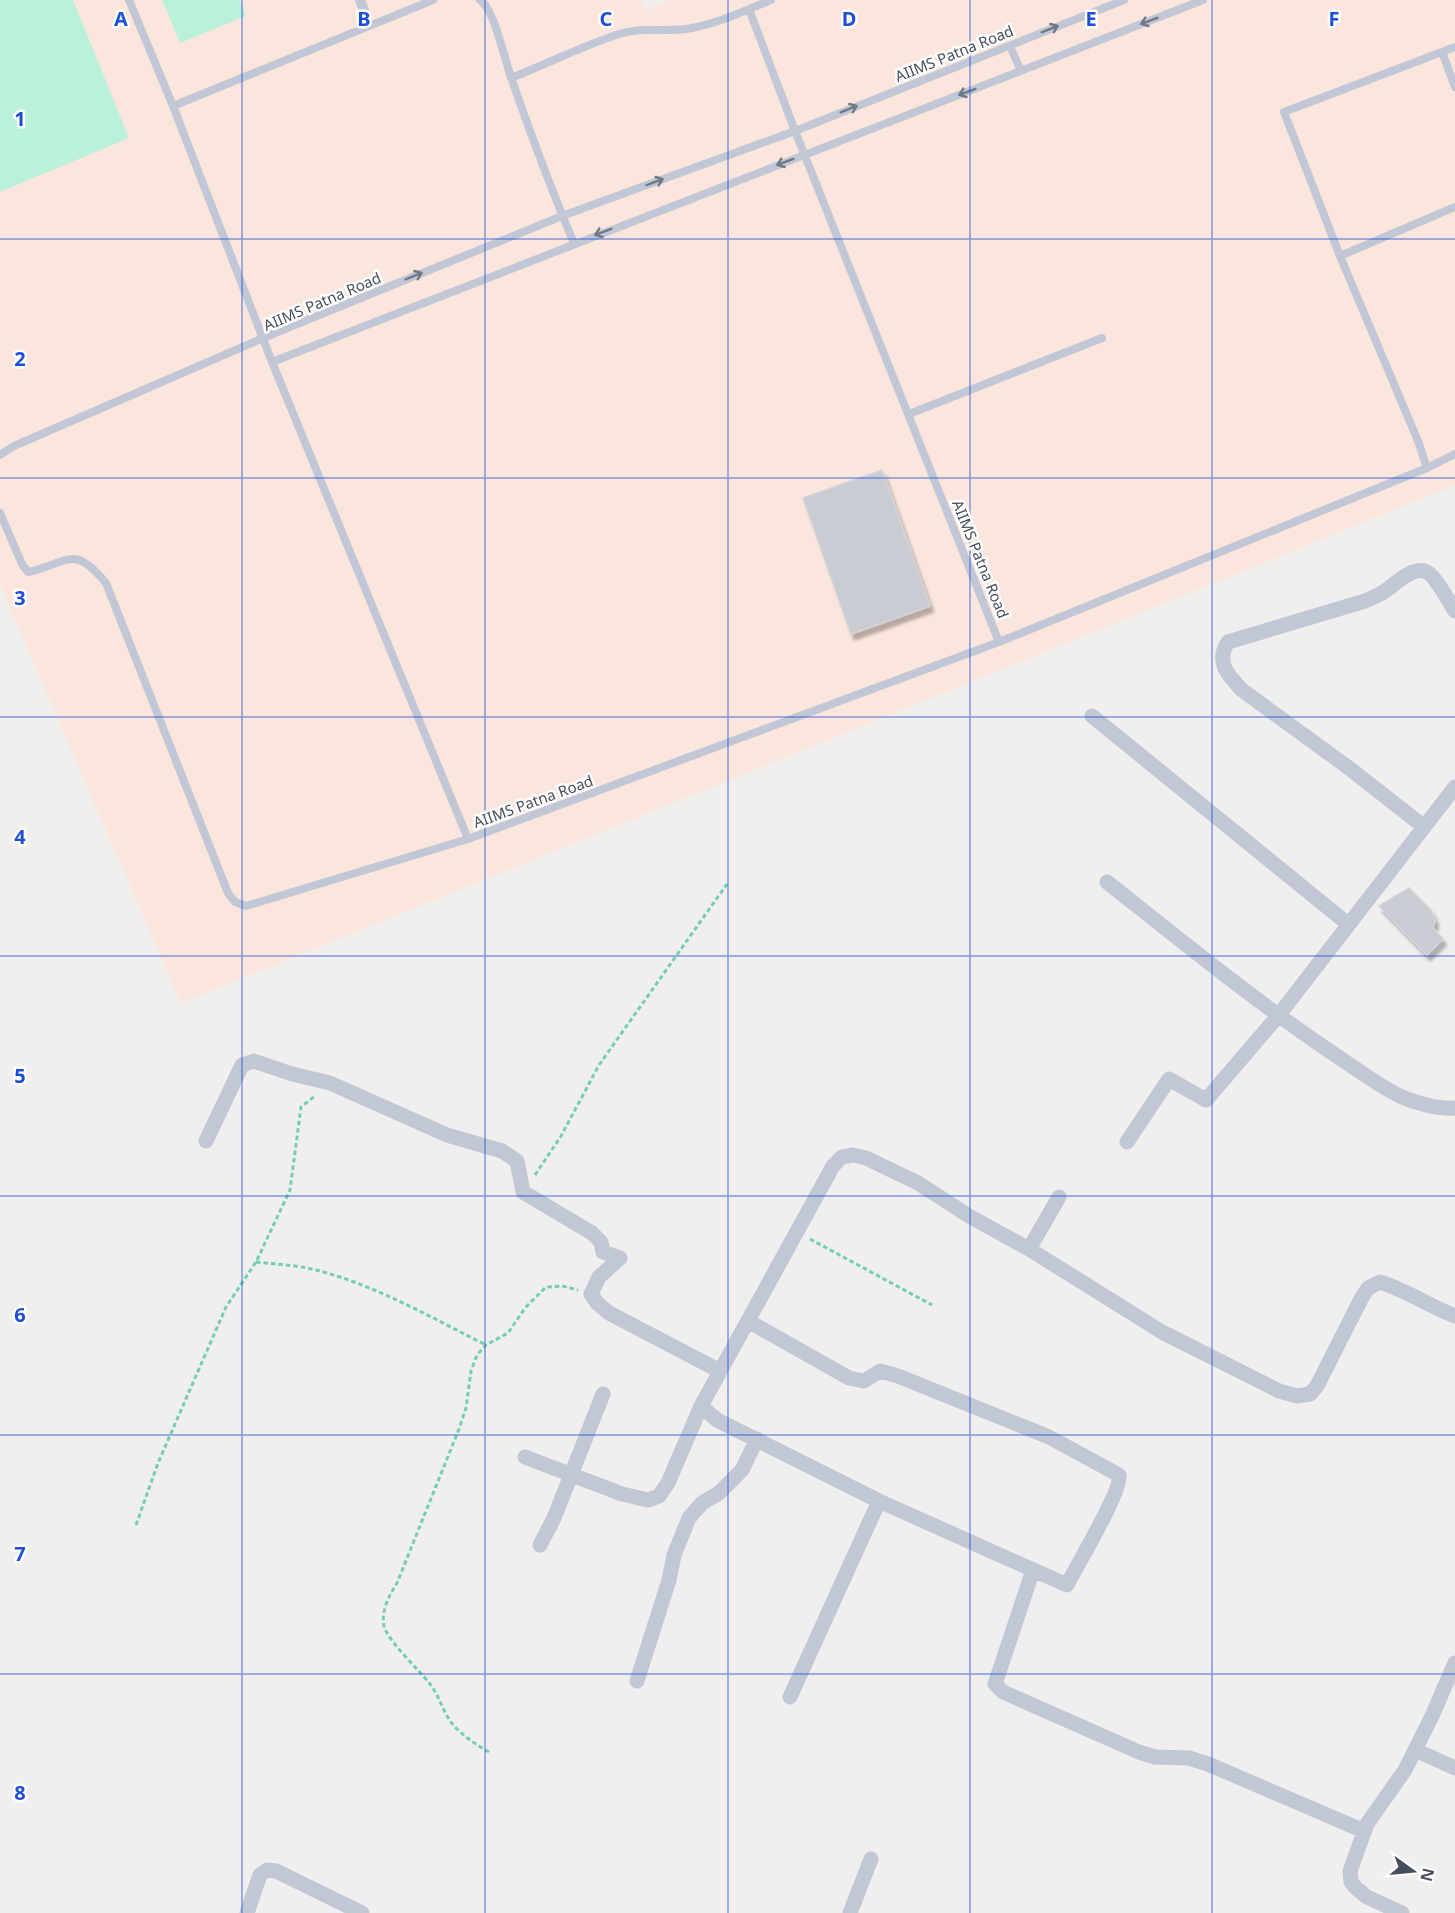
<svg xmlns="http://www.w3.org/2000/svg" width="1455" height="1913" font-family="'Noto Sans',sans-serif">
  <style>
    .medical { fill: #fbe6dd }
    .green { fill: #bbf0da }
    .building { fill: #caccd4; stroke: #d2d2da; stroke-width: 1.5; filter: url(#shadow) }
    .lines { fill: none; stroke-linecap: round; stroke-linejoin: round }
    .path { stroke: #72cfb3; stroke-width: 3; stroke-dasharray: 4.5 3; stroke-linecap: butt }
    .service { stroke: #c1c7d4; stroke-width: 8 }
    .pedestrian { stroke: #c1c7d4; stroke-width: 10 }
    .minor { stroke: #c1c7d4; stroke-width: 15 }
    .oneway { stroke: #717886 }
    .grid { fill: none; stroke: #1d4ed8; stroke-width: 1.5; stroke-opacity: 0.55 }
    .labels { text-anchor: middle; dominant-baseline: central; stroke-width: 5; stroke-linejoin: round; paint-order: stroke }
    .street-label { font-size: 15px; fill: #464d5c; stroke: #fff }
    .grid-label { font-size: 20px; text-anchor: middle; font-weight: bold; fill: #1d4ed8; stroke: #fff; stroke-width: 5; stroke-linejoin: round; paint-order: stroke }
  </style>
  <defs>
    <filter id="shadow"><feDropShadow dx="3.5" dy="6" stdDeviation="1.5" flood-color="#0004"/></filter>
  </defs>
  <rect width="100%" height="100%" fill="#f1eeee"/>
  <!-- medical -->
  <path class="medical" d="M0,0h640l6,12 22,-12h787v485l-1274,518 -181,-418z"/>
  <!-- green -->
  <path class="green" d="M0,0h73l56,138 -129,54z
    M162,0h78l6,16 -66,27z"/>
  <!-- building -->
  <path class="building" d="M882,470l48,136 -79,28 -48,-136z
    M1409,888l22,22 4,10 -2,8 10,11 -16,16 -48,-49z"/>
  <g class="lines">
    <!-- path -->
    <path class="path" d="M535,1175l26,-39 38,-71 128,-181
      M810,1239l122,66
      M256,1262c19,2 38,3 56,7 62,15 118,48 174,76
      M136,1525l22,-62 68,-156 30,-45 34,-72 11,-83 14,-11
      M489,1752c-12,-7 -23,-14 -33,-24 -13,-13 -15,-30 -26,-44 -10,-13 -43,-44 -46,-58 -3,-16 5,-30 13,-43l62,-154 7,-21 5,-37 6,-16 9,-10 22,-12 17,-25 21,-21 16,-1 16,4"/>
    <!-- service -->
    <path class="service" d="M129,0l44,106 260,-106
      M480,0c15,10 25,62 32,80 19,55 39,109 62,163
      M1010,46l11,25
      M1442,52l13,35
      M511,78c36,-14 71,-32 108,-44 26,-8 48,-1 73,-6 27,-5 54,-18 79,-28
      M173,106l99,256 196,477 531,-197 -204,-511 -46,-122
      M1340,256l-56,-144 171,-65
      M272,362l931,-362
      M909,414l193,-76
      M0,455l14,-9 249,-108 299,-122 233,-85 329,-131
      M1427,468l28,-14
      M0,513l22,51 6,8c42,-9 44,-29 78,11l122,310 7,9 11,4 222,-67
      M999,642l428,-174 -9,-27 -78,-185 115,-49"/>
    <!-- pedestrian -->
    <path class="pedestrian" d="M360,0l4,10"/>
    <!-- minor -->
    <path class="minor" d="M1092,716l256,208
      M1423,826l-74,-58 -107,-78c-14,-15 -27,-28 -14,-48l137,-41c5,-2 11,-5 17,-8 12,-7 30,-28 45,-21 9,5 22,30 28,39
      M1107,882c72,57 143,115 218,166 23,15 45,32 69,45 14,8 45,17 61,15
      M206,1141l36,-76 12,-4 38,13 38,9 117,52 55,16 15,10 6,31 69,41 9,9 2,10 17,6 -21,19 -8,17 6,9 12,10 111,58
      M1127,1142l42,-63 37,21 72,-84 177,-229
      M1029,1249l30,-52
      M748,1321l101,57 15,3 16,-10 18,5 151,61 70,38c4,14 -43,92 -52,110l-188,-84 -162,-81 -16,-14 132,-240 9,-9 11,-2 13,3 52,25 51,33 60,33 133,83 117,59 18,5 13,-2 7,-8 44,-87 7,-11 12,-6c26,8 49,24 75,34
      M525,1457l97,37 26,6 11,-4 9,-13 33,-77
      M540,1545l14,-27 49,-124
      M1033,1570l-38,114 8,8 136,60 16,5 34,1 19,6 156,67
      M637,1681l32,-101 5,-25 15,-37 13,-15 17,-10 23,-23 15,-31
      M790,1697l89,-196
      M1415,1750l40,18
      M247,1913l13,-38 7,-5 9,1 86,42
      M850,1913l21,-54
      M1402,1913l-35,-16 -11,-9 -5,-6 -1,-11 17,-47 38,-54 27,-54 23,-53"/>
  </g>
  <!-- one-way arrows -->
  <defs><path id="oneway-shaft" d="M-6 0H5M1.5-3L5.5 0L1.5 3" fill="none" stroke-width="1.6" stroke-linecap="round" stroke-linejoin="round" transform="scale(1.5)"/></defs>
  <g class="oneway">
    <use href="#oneway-shaft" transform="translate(1149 21) rotate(159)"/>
    <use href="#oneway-shaft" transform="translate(1050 29) rotate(-22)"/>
    <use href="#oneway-shaft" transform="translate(967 92) rotate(159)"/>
    <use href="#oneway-shaft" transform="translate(849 109) rotate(-22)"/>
    <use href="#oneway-shaft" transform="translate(785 162) rotate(159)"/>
    <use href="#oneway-shaft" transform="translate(655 182) rotate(-20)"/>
    <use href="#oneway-shaft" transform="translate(603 232) rotate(159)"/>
    <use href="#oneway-shaft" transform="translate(414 276) rotate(-22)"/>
  </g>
  <!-- grid -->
  <path class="grid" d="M242,0v1913M485,0v1913M728,0v1913M970,0v1913M1212,0v1913M0,239h1455M0,478h1455M0,717h1455M0,956h1455M0,1196h1455M0,1435h1455M0,1674h1455"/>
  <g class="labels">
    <!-- street labels -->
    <g class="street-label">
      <text transform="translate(954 53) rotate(-22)">AIIMS Patna Road</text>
      <text transform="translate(322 301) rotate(-23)">AIIMS Patna Road</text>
      <text transform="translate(981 559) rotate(68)">AIIMS Patna Road</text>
      <text transform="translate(533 801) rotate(-20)">AIIMS Patna Road</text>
    </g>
  </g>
  <g class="grid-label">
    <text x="121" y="26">A</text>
    <text x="364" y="26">B</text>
    <text x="606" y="26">C</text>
    <text x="849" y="26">D</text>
    <text x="1091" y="26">E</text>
    <text x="1334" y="26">F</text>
    <text x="20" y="126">1</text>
    <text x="20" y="366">2</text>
    <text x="20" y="605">3</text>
    <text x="20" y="844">4</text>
    <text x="20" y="1083">5</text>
    <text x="20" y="1322">6</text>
    <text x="20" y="1561">7</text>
    <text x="20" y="1800">8</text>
  </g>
  <!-- north arrow -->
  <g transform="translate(1413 1871) rotate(105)" stroke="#ffffff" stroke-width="4.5" paint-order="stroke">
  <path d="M0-4.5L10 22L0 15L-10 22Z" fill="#464d5c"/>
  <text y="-9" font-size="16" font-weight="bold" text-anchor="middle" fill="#464d5c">N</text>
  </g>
</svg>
